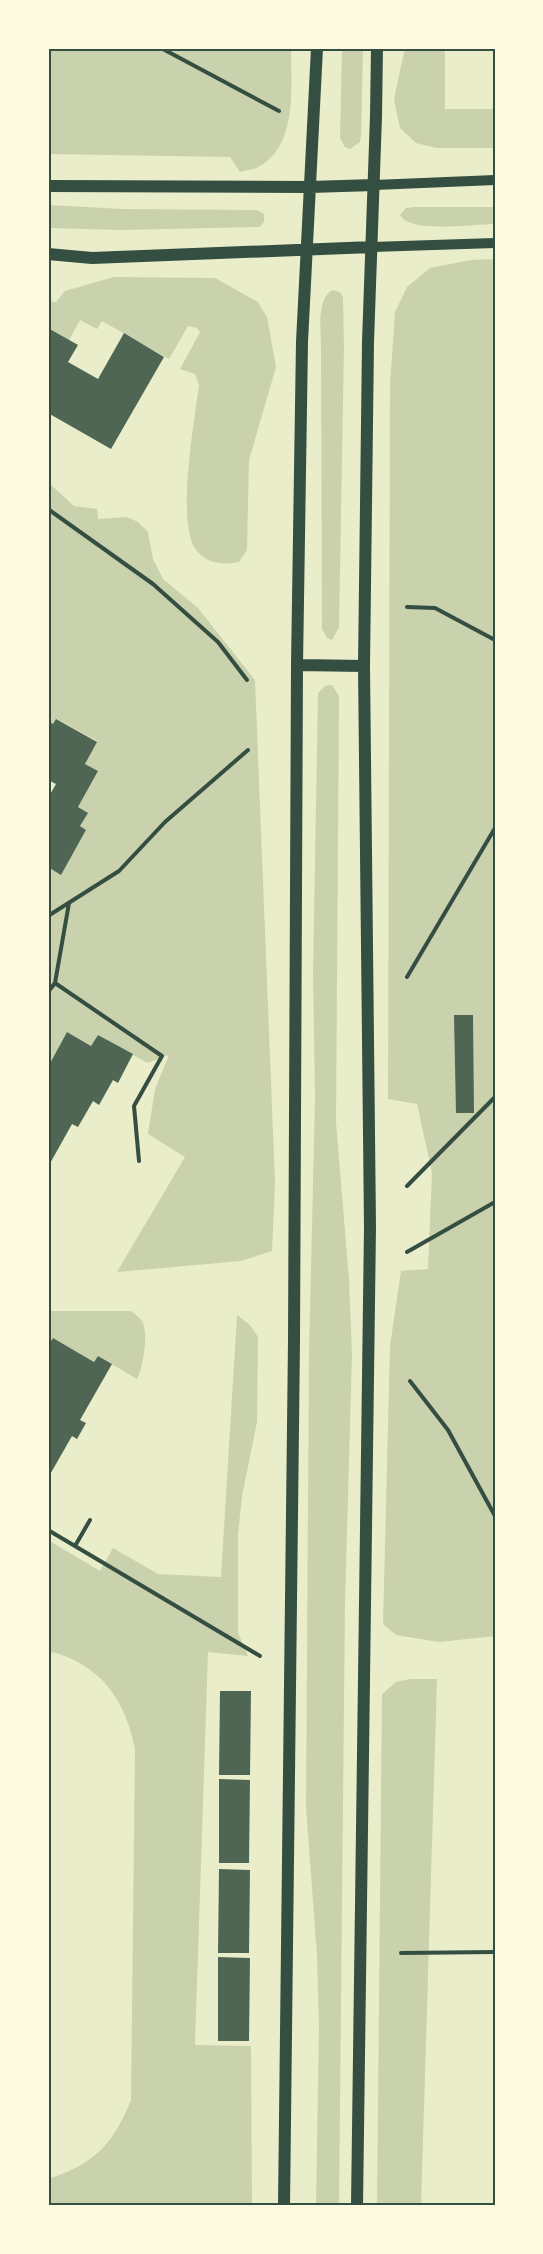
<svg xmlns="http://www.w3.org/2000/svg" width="543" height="2254" font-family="'Nunito Sans',sans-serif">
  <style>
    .green { fill: #cad2ad }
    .building { fill: #4f6655 }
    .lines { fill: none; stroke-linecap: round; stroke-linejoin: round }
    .path { stroke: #344e41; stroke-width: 4 }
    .tertiary { stroke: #344e41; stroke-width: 10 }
    .secondary { stroke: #344e41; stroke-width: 12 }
    .neatline { fill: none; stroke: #344e41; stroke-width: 2 }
  </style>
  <rect width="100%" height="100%" fill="#e9edc9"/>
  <!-- green -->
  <path class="green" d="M48,48h243c0,38 7,99 -33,119 -5,3 -13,3 -18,5l-10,-15 -182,-3z
    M342,48h21l-2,88 -1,6 -10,7 -5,-2 -5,-9z
    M405,48h40v61h50v39h-58l-21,-5 -16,-15 -6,-29z
    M48,205l75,4 134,1 7,4v8l-5,5 -138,3 -73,-2z
    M414,207h81v17c-21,0 -84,10 -95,-9l6,-7z
    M495,259v1377l-56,6 -43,-7 -13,-11 7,-278 11,-75 27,-2 4,-96 -15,-69 -29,-5 2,-714 5,-73 12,-25 23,-19 41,-8z
    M114,277l101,1 43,24 9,15 9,50 -27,93 -2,90 -8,12c-16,3 -31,2 -42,-11 -22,-25 -2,-132 2,-166l-4,-11 -15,-5 20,-37 -3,-4 -9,-2 -19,33 -67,-38 -5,8 -17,-9 -11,20 -21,-12v-27l8,1 9,-11z
    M332,290l8,2 3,5 1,51 -5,279 -7,13 -5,-2 -5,-9 -1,-280c0,-18 -5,-48 11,-59z
    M48,482l26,24 23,3 1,10 29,-2 11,5 10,10 5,27 10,20 35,29 57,72 20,503 -3,68 -31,10 -124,11 68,-115 -37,-23 7,-45 14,-34 -22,8 -49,-28 -7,11 -24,-14 -19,35v-200l13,7 25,-44 -6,-4 7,-13 -9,-6 20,-36 -13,-7 12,-23 -40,-22 -4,5 -5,-3z
    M332,685l7,11 -3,426 13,158 3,75 -7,248 -6,603h-23l3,-178 -2,-72 -11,-149 3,-452 6,-258 -2,-123 5,-281 7,-7z
    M48,1311h83c4,3 8,6 11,10 7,12 1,47 -5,58l-39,-23 -4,6 -41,-24 -5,8z
    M237,1315l13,10 8,12 -1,85 -15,74 -4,38v99l10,23 -40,-4 -13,393 56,1 1,160h-204v-27c47,-16 64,-33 83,-79l4,-350c-9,-50 -35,-87 -87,-99v-111l52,31 13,-23 45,26 63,3z
    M410,1679h27l-16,527h-44l5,-512 14,-12z"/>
  <!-- building -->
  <path class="building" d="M48,328l30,17 -10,17 30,17 26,-46 40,24 -53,92 -63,-36z
    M56,719l41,23 -12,22 13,7 -20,36 10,6 -8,13 6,4 -25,45 -13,-8v-69l8,-14 -8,-4v-59l5,3z
    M454,1015h19l1,98h-18z
    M67,1032l24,14 7,-11 35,19 -15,29 -5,-3 -14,25 -6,-4 -15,26 -6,-3 -24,43v-100z
    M53,1338l41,24 4,-6 14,8 -32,56 6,3 -9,16 -5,-3 -24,42v-132z
    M220,1691h31l-1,84h-31z
    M219,1779l31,1 -1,83h-30z
    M219,1869l31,1 -1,83h-31z
    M218,1957l32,1 -1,83h-31z"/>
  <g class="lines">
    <!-- path -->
    <path class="path" d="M161,48l118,63
      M48,509l105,75 65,58 29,38
      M407,607l28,1 60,32
      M69,903l-14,80 107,73 -28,50 5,55
      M48,916l71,-45 46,-49 83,-72
      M407,977l88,-149
      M48,992l7,-9
      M407,1186l88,-89
      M407,1252l88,-50
      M410,1381l38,49 47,86
      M48,1530l212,126
      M75,1546l15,-26
      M401,1953l94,-1"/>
    <!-- tertiary -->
    <path class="tertiary" d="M374,185l121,-5
      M372,247l123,-4"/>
    <!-- secondary -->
    <path class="secondary" d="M48,186l262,1 64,-2
      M48,254l44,4 280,-11
      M297,665l67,1
      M284,2206l10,-865 3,-676 5,-323 15,-294
      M357,2206l13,-979 -6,-561 4,-324 8,-226 1,-68"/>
  </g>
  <!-- border -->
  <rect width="543" height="2254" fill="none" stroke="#fefae0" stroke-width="99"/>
  <rect x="50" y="50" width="444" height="2154" class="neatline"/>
</svg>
